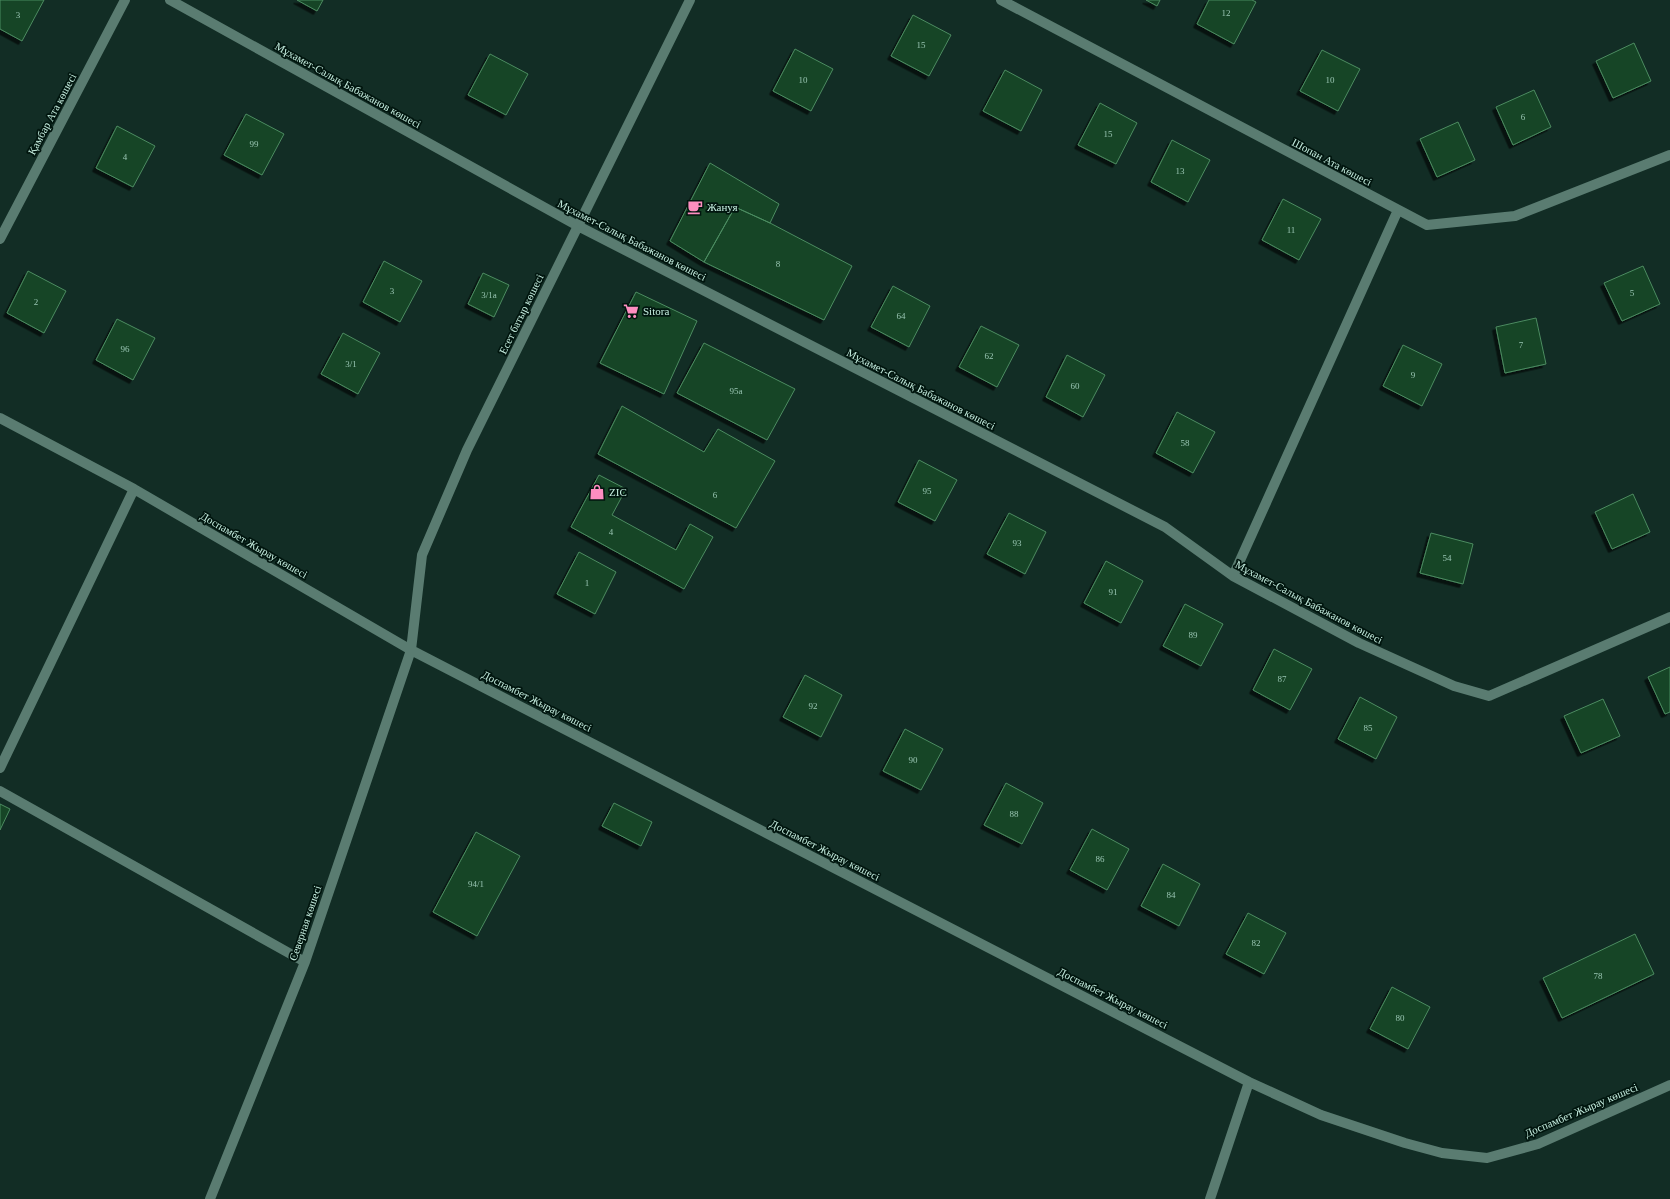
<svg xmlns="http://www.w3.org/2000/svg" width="1670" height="1199" font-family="Georgia,serif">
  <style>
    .building { fill: #134425; stroke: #4d8c61; filter: url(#shadow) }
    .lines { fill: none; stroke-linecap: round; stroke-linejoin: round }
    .minor { stroke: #5a7c71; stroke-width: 10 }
    .labels { text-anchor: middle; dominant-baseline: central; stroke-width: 3.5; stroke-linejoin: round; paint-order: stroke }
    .number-label { font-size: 9px; fill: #98c4b1 }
    .street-label { font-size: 11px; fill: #c5eee0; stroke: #00150e }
    .poi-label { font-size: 11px; fill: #c5eee0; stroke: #00150e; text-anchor: start }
  </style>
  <defs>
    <filter id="shadow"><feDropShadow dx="-3.5" dy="3.5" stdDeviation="0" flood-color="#0009"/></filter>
  </defs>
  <rect width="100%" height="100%" fill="#122d25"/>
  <!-- building -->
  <path class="building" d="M0,0h44l-22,41 -22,-12z
    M297,0h26l-6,11z
    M1146,0h14l-3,6z
    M1209,0h43l4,2 -22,42 -37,-20z
    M913,15l38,20 -22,41 -38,-20z
    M1634,43l17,38 -38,17 -17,-37z
    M795,49l38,20 -22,42 -38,-20z
    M1322,50l38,19 -22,42 -38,-20z
    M490,54l38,20 -22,41 -38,-20z
    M1005,70l37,20 -21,41 -38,-20z
    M1534,90l17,37 -38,18 -17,-38z
    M1100,103l37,20 -21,41 -38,-19z
    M246,114l38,20 -22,41 -38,-20z
    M1458,122l17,38 -38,17 -17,-38z
    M117,126l38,20 -22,41 -37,-19z
    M1172,140l38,20 -22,42 -37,-20z
    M710,163l69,41 -9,19 -35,-16 -31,55 -34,-21z
    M1283,199l38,20 -22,41 -37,-20z
    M735,207l35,16 82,43 -28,54 -120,-58z
    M384,261l38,20 -22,41 -37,-20z
    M1643,266l17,38 -38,17 -18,-38z
    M28,271l38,20 -22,42 -37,-20z
    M483,273l26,12 -15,32 -26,-13z
    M893,286l37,20 -21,41 -38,-20z
    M636,292l61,29 -33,73 -64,-31z
    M1536,318l10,46 -41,9 -9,-46z
    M117,319l38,19 -22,42 -37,-20z
    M981,326l38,19 -22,42 -38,-20z
    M343,333l37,20 -22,41 -37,-20z
    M704,343l91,46 -28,51 -90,-47z
    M1403,345l39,19 -20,42 -39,-20z
    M1067,355l38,20 -22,42 -37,-20z
    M622,406l82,46 14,-23 57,32 -39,67 -138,-74z
    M1177,412l38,20 -22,41 -37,-20z
    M919,460l38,20 -22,41 -37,-19z
    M599,475l27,14 -14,26 64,35 14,-26 23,13 -29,52 -113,-62z
    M1633,494l17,38 -38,17 -17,-37z
    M1009,513l37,19 -21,42 -38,-20z
    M1431,533l42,11 -10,40 -43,-11z
    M579,552l37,20 -21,42 -38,-20z
    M1106,561l37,20 -22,42 -37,-20z
    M1185,604l38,20 -22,42 -38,-20z
    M1274,649l38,20 -22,41 -37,-20z
    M1670,667v45l-5,2 -17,-37z
    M805,675l37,20 -21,42 -38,-20z
    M1360,697l37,20 -21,42 -38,-20z
    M1603,699l17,37 -39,17 -17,-37z
    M905,729l38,20 -22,41 -38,-19z
    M1006,783l37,20 -21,41 -38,-19z
    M614,803l38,19 -11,24 -39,-20z
    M0,804l10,5 -10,21z
    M1092,829l37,20 -22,41 -37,-20z
    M476,832l44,24 -43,80 -44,-24z
    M1163,864l37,20 -21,42 -38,-20z
    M1248,913l38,20 -22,41 -38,-20z
    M1635,934l19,40 -92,44 -19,-40z
    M1392,987l38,20 -22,42 -38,-20z"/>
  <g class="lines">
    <!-- minor -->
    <path class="minor" d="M170,0l408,226 587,301 68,49 126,67 95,43 35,10 181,-79
      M1001,0l426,225 88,-9 155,-61
      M0,239l125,-239
      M0,418l134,71 277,161 838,432 72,33 84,28 37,10 45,5 51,-14 132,-59
      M1233,576l165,-366
      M0,768l134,-279
      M0,791l305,171
      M210,1199l95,-237 106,-312 11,-95 45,-105 223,-450
      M1210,1199l39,-117"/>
  </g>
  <!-- icons -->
  <defs>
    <g id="cafe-bare" transform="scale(1.2)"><path d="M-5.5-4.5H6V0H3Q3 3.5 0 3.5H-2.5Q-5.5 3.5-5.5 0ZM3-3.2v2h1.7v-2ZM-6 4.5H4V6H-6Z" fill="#fd8ec0" stroke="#00150e" stroke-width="2.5" paint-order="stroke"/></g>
    <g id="supermarket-bare" transform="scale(1.2)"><path d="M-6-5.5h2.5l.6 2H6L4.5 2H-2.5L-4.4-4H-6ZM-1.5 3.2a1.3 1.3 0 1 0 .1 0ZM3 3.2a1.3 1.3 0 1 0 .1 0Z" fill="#fd8ec0" stroke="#00150e" stroke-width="2.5" paint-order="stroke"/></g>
    <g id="shop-bare" transform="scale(1.2)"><path d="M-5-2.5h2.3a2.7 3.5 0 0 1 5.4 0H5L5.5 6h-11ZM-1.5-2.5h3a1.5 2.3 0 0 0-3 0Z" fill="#fd8ec0" stroke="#00150e" stroke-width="2.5" paint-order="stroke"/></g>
  </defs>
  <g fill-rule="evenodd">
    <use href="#cafe-bare" x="695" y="207"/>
    <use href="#supermarket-bare" x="631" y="311"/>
    <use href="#shop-bare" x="597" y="492"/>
  </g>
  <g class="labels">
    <!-- number labels -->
    <g class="number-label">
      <text x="1226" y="13">12</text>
      <text x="18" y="15">3</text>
      <text x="921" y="45">15</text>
      <text x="803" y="80">10</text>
      <text x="1330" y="80">10</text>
      <text x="1523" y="117">6</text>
      <text x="1108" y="134">15</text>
      <text x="254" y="144">99</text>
      <text x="125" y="157">4</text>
      <text x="1180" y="171">13</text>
      <text x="1291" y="230">11</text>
      <text x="778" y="264">8</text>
      <text x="392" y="291">3</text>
      <text x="1632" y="293">5</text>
      <text x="489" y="295">3/1а</text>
      <text x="36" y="302">2</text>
      <text x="901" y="316">64</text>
      <text x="1521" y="345">7</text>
      <text x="125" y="349">96</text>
      <text x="989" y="356">62</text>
      <text x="351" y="364">3/1</text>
      <text x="1413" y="375">9</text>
      <text x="1075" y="386">60</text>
      <text x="736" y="391">95а</text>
      <text x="1185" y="443">58</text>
      <text x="927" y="491">95</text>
      <text x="715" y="495">6</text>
      <text x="611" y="532">4</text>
      <text x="1017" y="543">93</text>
      <text x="1447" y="558">54</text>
      <text x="587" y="583">1</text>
      <text x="1113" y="592">91</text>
      <text x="1193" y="635">89</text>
      <text x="1282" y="679">87</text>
      <text x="813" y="706">92</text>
      <text x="1368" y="728">85</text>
      <text x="913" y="760">90</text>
      <text x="1014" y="814">88</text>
      <text x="1100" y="859">86</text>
      <text x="476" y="884">94/1</text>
      <text x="1171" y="895">84</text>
      <text x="1256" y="943">82</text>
      <text x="1598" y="976">78</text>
      <text x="1400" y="1018">80</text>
    </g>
    <!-- street labels -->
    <g class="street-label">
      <text transform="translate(348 85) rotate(29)">Мұхамет-Салық Бабажанов көшесі</text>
      <text transform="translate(52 114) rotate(-62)">Қамбар Ата көшесі</text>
      <text transform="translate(1332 162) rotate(28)">Шопан Ата көшесі</text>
      <text transform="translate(632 240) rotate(27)">Мұхамет-Салық Бабажанов көшесі</text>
      <text transform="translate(521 314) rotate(-64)">Есет батыр көшесі</text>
      <text transform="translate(921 389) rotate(27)">Мұхамет-Салық Бабажанов көшесі</text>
      <text transform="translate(254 545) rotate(30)">Доспамбет Жырау көшесі</text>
      <text transform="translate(1309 602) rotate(28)">Мұхамет-Салық Бабажанов көшесі</text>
      <text transform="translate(537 701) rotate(27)">Доспамбет Жырау көшесі</text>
      <text transform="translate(825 850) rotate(27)">Доспамбет Жырау көшесі</text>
      <text transform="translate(305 923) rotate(-71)">Северная көшесі</text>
      <text transform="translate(1113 998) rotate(27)">Доспамбет Жырау көшесі</text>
      <text transform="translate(1581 1110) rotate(-23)">Доспамбет Жырау көшесі</text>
    </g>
    <!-- poi labels -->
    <g class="poi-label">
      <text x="707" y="207">Жануя</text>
      <text x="643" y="311">Sitora</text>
      <text x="609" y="492">ZIC</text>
    </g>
  </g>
</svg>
